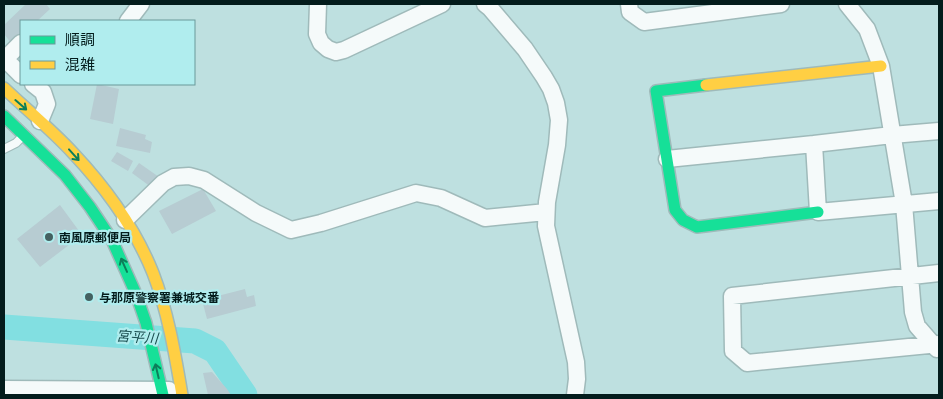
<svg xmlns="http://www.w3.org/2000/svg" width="943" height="399" font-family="Merriweather,'Noto Sans JP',serif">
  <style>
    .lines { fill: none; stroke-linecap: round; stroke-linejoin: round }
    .river { stroke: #82dfe1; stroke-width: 25 }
    .building { fill: #b7ccd2 }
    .lane-casing { stroke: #9fbaba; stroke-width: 10 }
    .street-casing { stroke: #9fbaba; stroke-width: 19 }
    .fast-casing { stroke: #9fbaba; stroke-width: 14 }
    .slow-casing { stroke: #9fbaba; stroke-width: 14 }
    .lane { stroke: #f5fafa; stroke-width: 8 }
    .street { stroke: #f5fafa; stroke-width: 16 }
    .fast { stroke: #16e098; stroke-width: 11 }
    .slow { stroke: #ffcf43; stroke-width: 11 }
    .oneway { stroke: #0c7e5a }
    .poi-dot { fill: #446161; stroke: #b0edee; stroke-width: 2 }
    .labels { text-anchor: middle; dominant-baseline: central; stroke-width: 4.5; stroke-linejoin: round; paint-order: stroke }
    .poi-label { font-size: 12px; font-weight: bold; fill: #031c1c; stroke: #b0edee; text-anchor: start }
    .water-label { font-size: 14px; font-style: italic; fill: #194d4f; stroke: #b0edee }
  </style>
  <rect width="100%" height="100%" fill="#bee0e0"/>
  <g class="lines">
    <!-- river -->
    <path class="river" d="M4,327l191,14 20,10 30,44"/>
  </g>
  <!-- building -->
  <path class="building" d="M26,4h20l4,5 -13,12h-16v14l-9,9 -8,-10v-9z
    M97,84l22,5 -6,35 -23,-5z
    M120,128l26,7 -1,4 7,3 -2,11 -34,-7z
    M117,152l16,9 -5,10 -17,-10z
    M139,163l20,14 -8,10 -19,-14z
    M203,189l13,22 -44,23 -13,-23z
    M60,205l22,30 -42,32 -23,-28z
    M245,289l2,8 7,-2 2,11 -49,13 -5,-19z
    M212,372l15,17 4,6h-23l-5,-22z"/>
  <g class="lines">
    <!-- lane casing -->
    <g class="lane-casing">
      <path id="lane" d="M4,149l12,-6 5,-5"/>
    </g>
    <!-- street casing -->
    <g class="street-casing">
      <path id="street" d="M318,4l-1,30 4,9 7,6 8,3 8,-2 98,-46
        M485,4l5,4 35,41 19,28 7,12 5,14 3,17 -2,25 -10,57 -1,24 30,136 1,17 -2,16
        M629,4l1,8 14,10 137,-18
        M847,4l20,25 14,37 23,138 9,108 4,14 20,23
        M128,21l13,-17
        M21,43l-16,16 16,16
        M33,84l10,8 4,12 -7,17
        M939,131l-47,4 -78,9 4,68 121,-11
        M667,159l147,-15
        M125,220l38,-37 11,-6 15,-1 15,4 52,33 35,17 30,-7 95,-30 25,5 44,20 61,-6
        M939,273l-207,23 1,55 14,12 192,-19
        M4,389l165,1"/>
    </g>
    <!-- fast casing -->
    <g class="fast-casing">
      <path id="fast" d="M706,85l-50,6 19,119 8,10 14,7 121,-15
        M4,116l61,59 25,32 22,33 24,54 10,29 17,72"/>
    </g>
    <!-- slow casing -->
    <g class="slow-casing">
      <path id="slow" d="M706,85l175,-19
        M4,88c23,22 48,42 69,65 33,35 62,75 80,120 15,39 22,81 29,122"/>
    </g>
    <!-- lane -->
    <use href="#lane" class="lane"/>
    <!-- street -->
    <use href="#street" class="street"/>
    <!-- fast -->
    <use href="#fast" class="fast"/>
    <!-- slow -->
    <use href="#slow" class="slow"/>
  </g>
  <!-- one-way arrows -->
  <defs><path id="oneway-shaft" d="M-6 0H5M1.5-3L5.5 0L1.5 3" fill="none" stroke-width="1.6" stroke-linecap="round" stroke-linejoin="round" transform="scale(1.25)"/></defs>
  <g class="oneway">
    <use href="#oneway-shaft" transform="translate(21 105) rotate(41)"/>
    <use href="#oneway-shaft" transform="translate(74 155) rotate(48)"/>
    <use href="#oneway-shaft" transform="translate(124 265) rotate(-114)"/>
    <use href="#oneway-shaft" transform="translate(157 371) rotate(-103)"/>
  </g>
  <!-- markers -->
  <g class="poi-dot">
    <circle cx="49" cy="237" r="5"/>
    <circle cx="89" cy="297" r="5"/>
  </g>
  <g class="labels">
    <!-- poi labels -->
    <g class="poi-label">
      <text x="59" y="237">南風原郵便局</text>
      <text x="99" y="297">与那原警察署兼城交番</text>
    </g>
    <!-- water labels -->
    <g class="water-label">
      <text transform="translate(137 337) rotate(4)">宮平川</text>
    </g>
  </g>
  <!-- border -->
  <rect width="943" height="399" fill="none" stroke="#031c1c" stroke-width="10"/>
  <!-- legend -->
  <rect x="20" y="20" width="175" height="65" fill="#b0edee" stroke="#6b999a"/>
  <rect x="30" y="36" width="25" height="8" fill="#16e098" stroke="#6b999a"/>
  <text x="65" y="45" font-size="15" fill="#031c1c">順調</text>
  <rect x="30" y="61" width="25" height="8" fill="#ffcf43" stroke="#6b999a"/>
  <text x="65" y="70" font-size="15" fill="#031c1c">混雑</text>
</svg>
